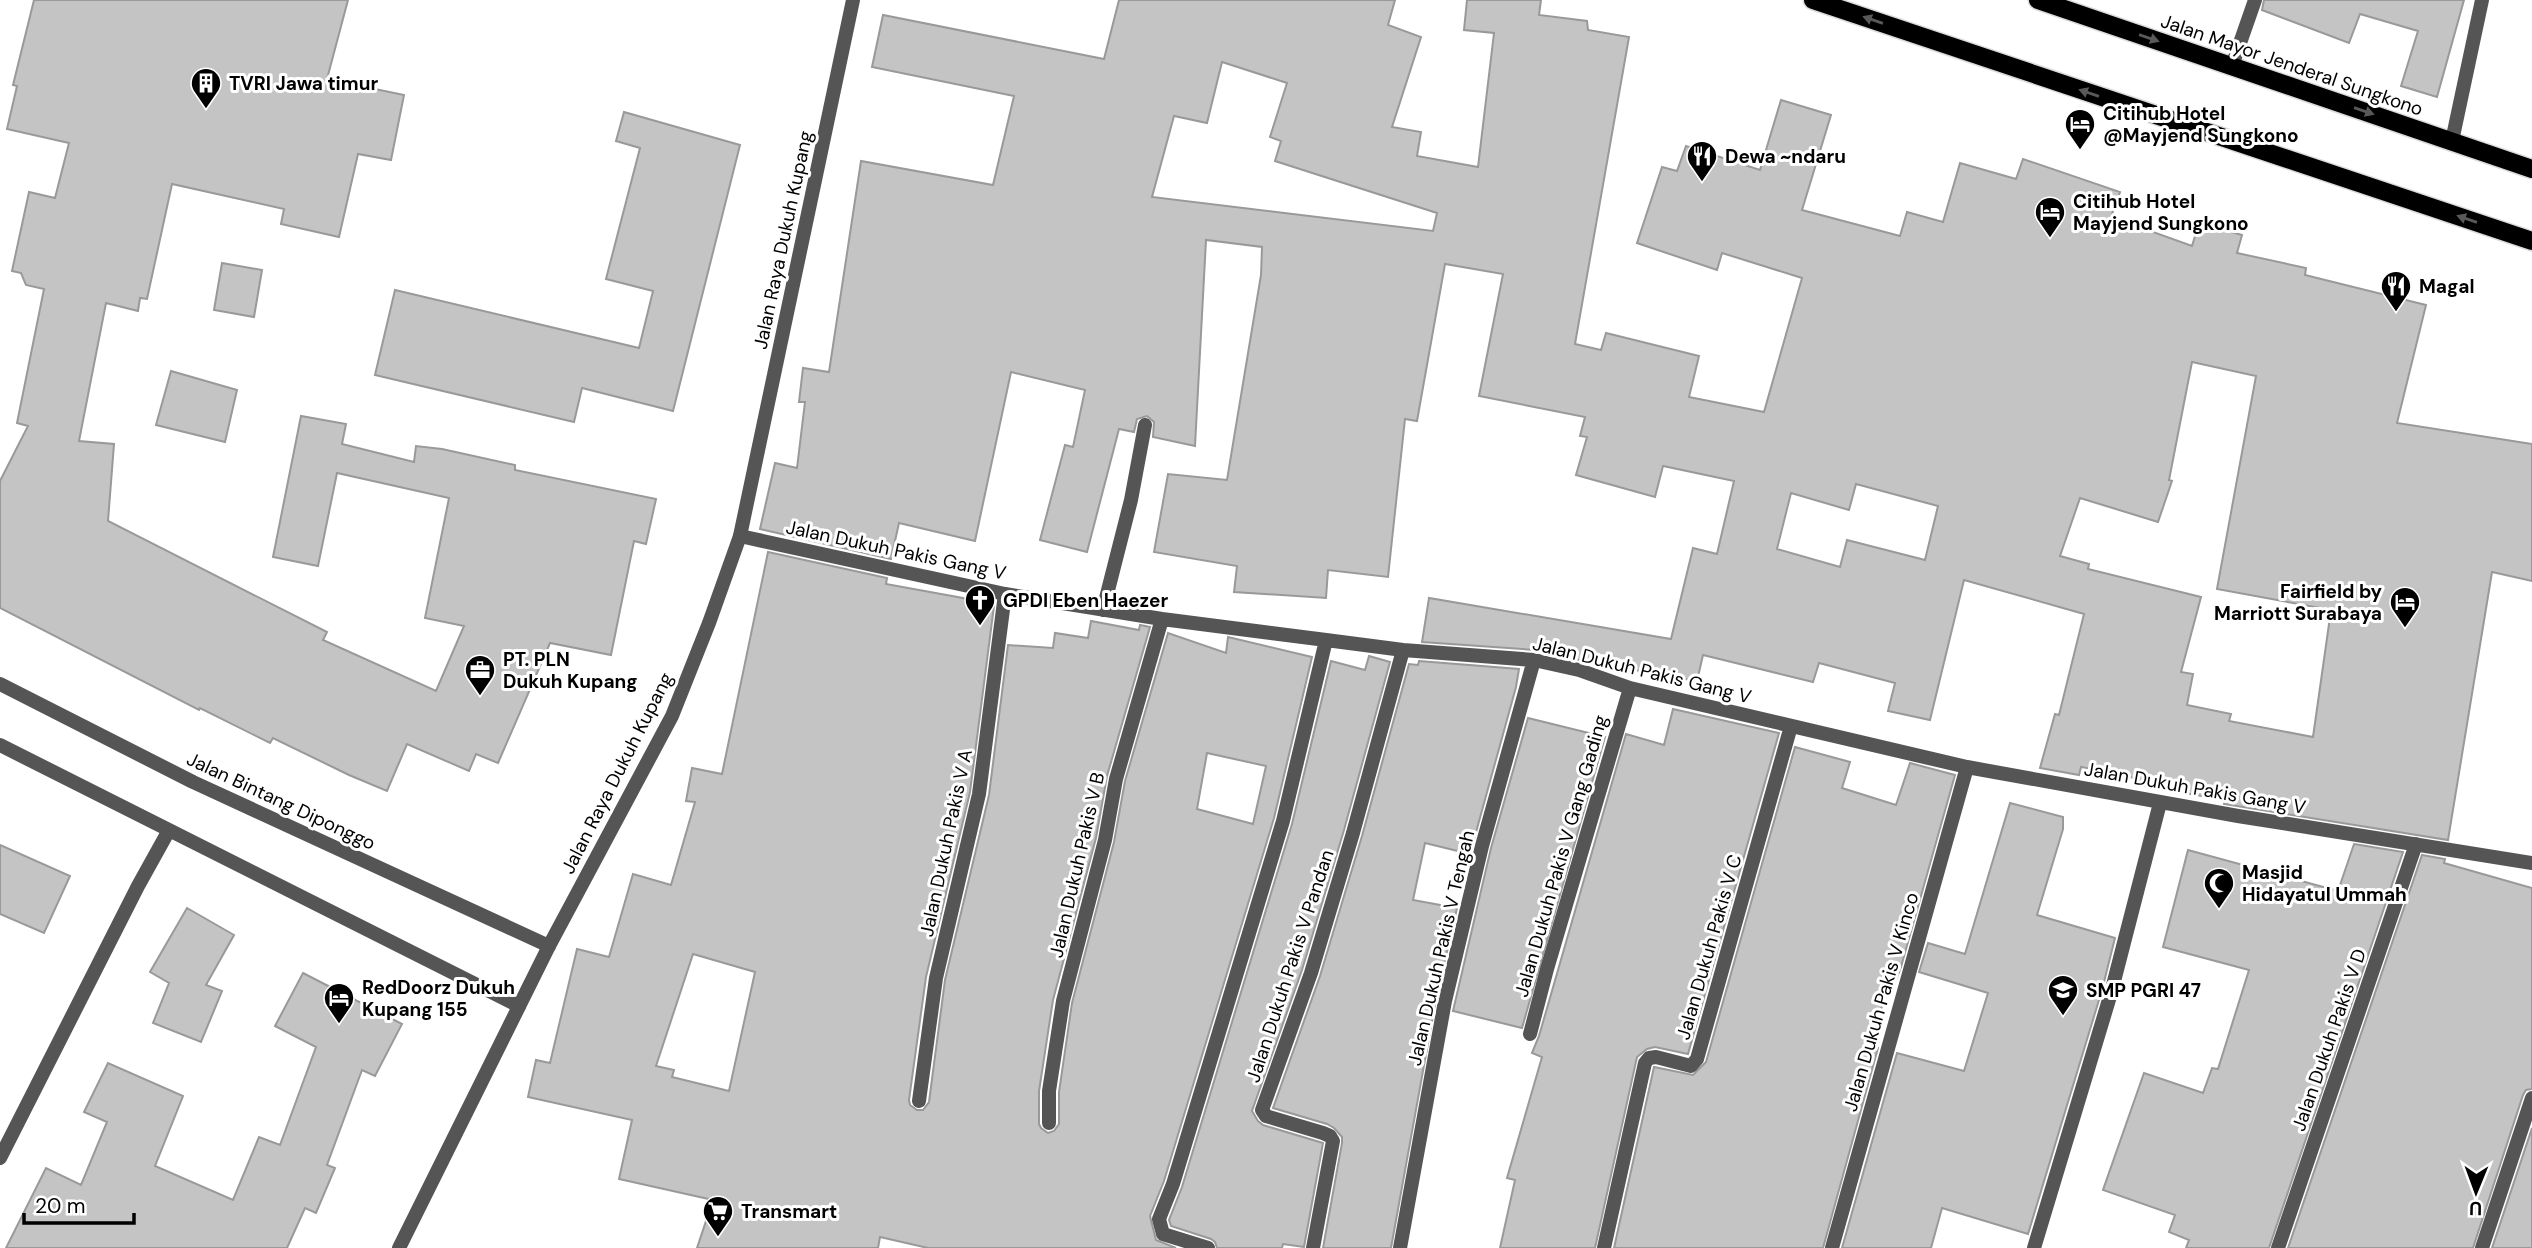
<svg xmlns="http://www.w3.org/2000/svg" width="2532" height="1248" font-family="'DM Sans',sans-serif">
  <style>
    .building { fill: #c4c4c4; stroke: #999; stroke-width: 2; fill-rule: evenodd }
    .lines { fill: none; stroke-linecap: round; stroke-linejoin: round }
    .primary-casing { stroke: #dbdbdb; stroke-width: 21 }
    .minor { stroke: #555; stroke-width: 14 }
    .tertiary { stroke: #555; stroke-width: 14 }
    .primary { stroke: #000; stroke-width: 18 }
    .oneway { fill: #595959 }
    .labels { text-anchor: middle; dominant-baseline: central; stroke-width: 6; stroke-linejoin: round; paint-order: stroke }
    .street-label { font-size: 19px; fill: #000; stroke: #fff }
    .poi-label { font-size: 19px; font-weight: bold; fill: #000; stroke: #fff; text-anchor: start }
  </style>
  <rect width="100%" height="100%" fill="#fff"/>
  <!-- building -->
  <path class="building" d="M34,0h314l-21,79 77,16 -13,65 -33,-6 -19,83 -58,-13 3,-15 -112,-25 -25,115 -7,-1 -2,13 -32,-8 -27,138 35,3 -6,77 219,111 -4,8 113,51 28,-65 -39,-8 24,-120 -112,-25 -19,93 -45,-9 28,-141 45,8 -4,20 72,18 2,-16 26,3 73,16v5l141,29 -10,45 -12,-3 -23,114 -61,-12 -52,120 -22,-9 -7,17 -62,-27 -20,47 -38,-16 -76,-37 -3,5 -70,-35 -1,2 -199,-102v-127l28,-55 -11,-3 27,-134 -18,-4 -5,-12 -9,-2 17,-79 26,6 14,-55 -62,-14 10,-43 -4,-1z
    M1119,0h276l-7,25 33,12 -29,90 29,5 -4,24 61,11 16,-134 -30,-3 3,-30h74l-2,15 48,6 1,9 41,7 -54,307 26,6 5,-17 93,23 -10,41 75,15 38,-134 -80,-25 -5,17 -80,-27 25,-76 15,4 9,-25 74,24 21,-70 50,15 -29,95 98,26 7,-24 36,10 17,-59 56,16 7,-20 97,33 -9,25 81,29 7,-23 43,12 -5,18 69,15 -1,7 121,30 -29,118 135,21v137l-40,-9 -44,268 -224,-36 1,-4 -87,-15 1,-6 -58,-12 -2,8 -39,-7 15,-54 4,1 25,-101 -120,-34 -34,140 -42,-9 7,-28 -76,-20 -6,19 -110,-27 -6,26 -113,-20 -49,-11 -113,-8 7,-44 242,41 22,-91 24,6 17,-73 -71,-15 -8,31 -79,-22 11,-38 -7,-1 5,-19 -106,-21 24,-122 -58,-10 -28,157 -12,-2 -17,158 -60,-7 -2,28 -92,-6 3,-26 -83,-14 14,-78 59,6 34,-205 1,-28 -56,-7 -11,206 -42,-9 1,-15 -7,-6 -10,3 -3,13 -15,-3 -32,123 -47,-12 25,-95 8,2 12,-57 -74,-18 -36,169 -76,-18 -8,36 -131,-30 15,-66 22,5 8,-66h-6l4,-34 26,4 32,-211 132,24 21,-89 -142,-29 11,-52 221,44zM1222,62l65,21 -17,54 11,4 -6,20 162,52 -4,18 -281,-34 22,-81 33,7zM2192,362l64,14 -39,213 114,21 -18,127 -84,-16 2,-7 -44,-9 6,-31 -12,-2 20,-75 -113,-28 1,-5 -29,-8 20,-58 78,24 14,-41 -3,-1zM1856,484l82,22 -13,54 -78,-20 -7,27 -63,-18 14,-56 58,17z
    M2264,0h200l-27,97 -36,-11 17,-55 -58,-17 -11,29 -87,-33z
    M624,112l116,33 -67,266 -91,-23 -8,34 -199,-47 20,-85 244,58 14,-57 -47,-12 34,-131 -24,-7z
    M222,263l40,7 -8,47 -40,-7z
    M171,371l66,19 -12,52 -69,-17z
    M768,552l119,26 -1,6 77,14 31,8 -24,186 -44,185 -17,123 1,5 7,5h6l6,-8 16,-122 44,-185 19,-150 45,3 2,-15 33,5 3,-17 48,9 1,-5 10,2 -43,149 -11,62 -43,162 -14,91v33l2,4 7,5 6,-2 5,-7v-32l13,-89 42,-161 11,-61 43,-148 58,20 2,-16 84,20 -38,161 -110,363 -14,35 6,24 20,8h-248l-48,-11 -2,11h-181l16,-48 -94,-21 13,-59 -104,-23 8,-37 14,3 27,-114 32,8 24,-83 38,11 24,-83 -9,-1 6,-33 30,6zM1207,753l59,13 -13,58 -56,-15zM693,954l62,18 -26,119 -57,-14 2,-7 -18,-4z
    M1369,656l21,6 -46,168 -42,140 -50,141 6,10 5,4 60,18 -19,104 -21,-3 -1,4h-65l-2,-6 -4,-3 -40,-13 -2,-6 13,-33 110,-363 39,-163 34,9z
    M1419,661l100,8 -3,18 -46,167 -45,-11 -12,57 44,8 -21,91 -45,249h-68l19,-105v-6l-8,-9 -7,-4 -54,-16 47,-132 42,-140 47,-172 9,1z
    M1673,709l106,24 -91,321 -33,-7 -8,2 -10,8 -42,191h-95l15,-68 -8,-2 35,-121 -10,-4 7,-17 87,-302 38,11z
    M1528,718l77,19 -83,291 -69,-17 38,-163z
    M1795,747l55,15 -8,26 54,17 14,-42 45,12 -54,192 -5,13 -7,-2 -17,68 6,2 -55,200h-209l40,-181 39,8 13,-13z
    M2010,803l53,14v12l-26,86 78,23 -13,52 -74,244 -86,-26 -11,40h-89l55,-195 67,18 24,-78 -69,-21 9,-29 37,11z
    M2354,844l49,8 -134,396h-83l3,-8 -20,-8 6,-17 -72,-25 41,-117 59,20 9,-25 6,1 31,-99 -86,-23 25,-97 150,41z
    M0,845l70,31 -26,57 -44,-19z
    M2422,855l23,4 -1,4 88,25v201l-6,1 -3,5 -50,153h-185z
    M187,908l47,27 -28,50 16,6 -21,51 -48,-19 16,-40 -19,-11z
    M303,973l99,51 -27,52 -13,-6 -35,95 8,3 -19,45 -11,-5 -18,40h-281l40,-80 35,17 26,-63 -23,-10 24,-49 75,33 -28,70 78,34 26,-63 21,8 36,-98 -41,-21z
    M2532,1128v120h-40z"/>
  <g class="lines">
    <!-- primary casing -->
    <g class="primary-casing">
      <path id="primary" d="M1813,0l719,241
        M2038,0l494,169"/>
    </g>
    <!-- minor -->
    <path class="minor" d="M2232,66l23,-66
      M2452,141l30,-141
      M740,536l265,58 157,25 164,21 77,10 131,10 45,10 51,18 337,79 271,49 294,47
      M1103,610l28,-110 14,-75
      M0,684l193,98 356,164
      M0,745l519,261
      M1530,1034l17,-65 83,-281
      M919,1101l17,-123 43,-184 26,-200
      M1049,1123v-32l14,-90 42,-161 11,-61 46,-160
      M0,1158l138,-272 30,-54
      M1208,1248l-45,-14 -4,-15 14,-35 110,-363 43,-181
      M1313,1248l20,-107 -3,-5 -7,-3 -57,-17 -4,-6 49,-137 42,-140 50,-183
      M1400,1248l45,-247 37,-155 52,-186
      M1604,1248l41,-185 4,-5 7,-1 35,9 6,-7 94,-333
      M1832,1248l135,-481
      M2034,1248l77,-255 49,-190
      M2278,1248l138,-404
      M2482,1248l50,-150"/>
    <!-- tertiary -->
    <path class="tertiary" d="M399,1248l150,-302 123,-230 37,-93 31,-87 113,-536"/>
    <!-- primary -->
    <use href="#primary" class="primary"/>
  </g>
  <!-- one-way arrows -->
  <defs><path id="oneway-solid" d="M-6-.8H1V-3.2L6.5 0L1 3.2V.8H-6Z" transform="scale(1.75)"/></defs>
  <g class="oneway">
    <use href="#oneway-solid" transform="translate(1873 20) rotate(-161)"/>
    <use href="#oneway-solid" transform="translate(2149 38) rotate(19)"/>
    <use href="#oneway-solid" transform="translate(2089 93) rotate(-161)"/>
    <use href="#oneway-solid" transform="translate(2364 111) rotate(19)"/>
    <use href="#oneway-solid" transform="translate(2467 219) rotate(-161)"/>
  </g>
  <!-- icons -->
  <defs>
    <g id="building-pin" transform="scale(1.575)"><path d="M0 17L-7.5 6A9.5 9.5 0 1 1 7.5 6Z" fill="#000" stroke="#fff"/><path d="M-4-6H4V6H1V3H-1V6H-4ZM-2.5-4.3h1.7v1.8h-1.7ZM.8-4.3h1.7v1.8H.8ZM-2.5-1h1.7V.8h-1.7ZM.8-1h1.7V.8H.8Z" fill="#fff"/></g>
    <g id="hotel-pin" transform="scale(1.575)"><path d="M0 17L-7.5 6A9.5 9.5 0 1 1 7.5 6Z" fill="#000" stroke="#fff"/><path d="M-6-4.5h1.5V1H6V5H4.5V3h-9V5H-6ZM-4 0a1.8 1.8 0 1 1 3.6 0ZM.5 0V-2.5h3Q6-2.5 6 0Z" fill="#fff"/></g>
    <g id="restaurant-pin" transform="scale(1.575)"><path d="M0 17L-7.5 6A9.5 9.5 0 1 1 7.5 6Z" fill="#000" stroke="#fff"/><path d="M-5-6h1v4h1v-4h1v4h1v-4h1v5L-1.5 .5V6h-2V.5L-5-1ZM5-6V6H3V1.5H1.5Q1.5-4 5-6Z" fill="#fff"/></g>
    <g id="church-pin" transform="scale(1.575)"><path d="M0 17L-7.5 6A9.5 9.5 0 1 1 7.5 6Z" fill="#000" stroke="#fff"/><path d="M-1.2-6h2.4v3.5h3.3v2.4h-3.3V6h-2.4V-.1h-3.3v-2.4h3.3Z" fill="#fff"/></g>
    <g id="office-pin" transform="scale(1.575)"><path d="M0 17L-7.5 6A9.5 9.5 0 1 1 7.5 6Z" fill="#000" stroke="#fff"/><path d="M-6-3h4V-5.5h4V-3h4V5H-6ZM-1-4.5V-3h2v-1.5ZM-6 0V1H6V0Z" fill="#fff"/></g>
    <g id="mosque-pin" transform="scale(1.575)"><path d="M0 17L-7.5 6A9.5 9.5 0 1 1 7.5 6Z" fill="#000" stroke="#fff"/><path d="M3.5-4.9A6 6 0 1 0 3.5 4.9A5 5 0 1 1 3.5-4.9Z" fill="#fff"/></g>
    <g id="school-pin" transform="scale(1.575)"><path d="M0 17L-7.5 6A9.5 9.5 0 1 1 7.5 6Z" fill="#000" stroke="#fff"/><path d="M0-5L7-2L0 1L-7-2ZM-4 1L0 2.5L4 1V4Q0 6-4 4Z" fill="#fff"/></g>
    <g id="supermarket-pin" transform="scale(1.575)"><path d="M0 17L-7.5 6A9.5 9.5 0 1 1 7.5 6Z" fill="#000" stroke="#fff"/><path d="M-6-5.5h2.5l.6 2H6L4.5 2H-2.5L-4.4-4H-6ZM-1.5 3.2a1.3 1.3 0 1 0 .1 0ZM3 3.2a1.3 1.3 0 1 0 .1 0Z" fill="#fff"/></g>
  </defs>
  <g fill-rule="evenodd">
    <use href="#building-pin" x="206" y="83"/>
    <use href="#hotel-pin" x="2080" y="124"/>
    <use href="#restaurant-pin" x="1702" y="156"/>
    <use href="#hotel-pin" x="2050" y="212"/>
    <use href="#restaurant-pin" x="2396" y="286"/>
    <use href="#church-pin" x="980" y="600"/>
    <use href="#hotel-pin" x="2405" y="602"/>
    <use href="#office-pin" x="480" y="670"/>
    <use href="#mosque-pin" x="2219" y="883"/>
    <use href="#school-pin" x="2063" y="990"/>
    <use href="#hotel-pin" x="339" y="998"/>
    <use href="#supermarket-pin" x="718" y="1211"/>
  </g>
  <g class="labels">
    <!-- street labels -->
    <g class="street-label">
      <text transform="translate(2292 65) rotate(19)">Jalan Mayor Jenderal Sungkono</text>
      <text transform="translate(783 240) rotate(-78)">Jalan Raya Dukuh Kupang</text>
      <text transform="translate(896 550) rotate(12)">Jalan Dukuh Pakis Gang V</text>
      <text transform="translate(1642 670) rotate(14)">Jalan Dukuh Pakis Gang V</text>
      <text transform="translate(617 773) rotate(-63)">Jalan Raya Dukuh Kupang</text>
      <text transform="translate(2195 788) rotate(10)">Jalan Dukuh Pakis Gang V</text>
      <text transform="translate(281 801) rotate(25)">Jalan Bintang Diponggo</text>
      <text transform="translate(946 843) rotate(-78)">Jalan Dukuh Pakis V A</text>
      <text transform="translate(1561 856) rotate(-74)">Jalan Dukuh Pakis V Gang Gading</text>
      <text transform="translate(1077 865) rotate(-77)">Jalan Dukuh Pakis V B</text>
      <text transform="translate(1709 947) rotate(-74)">Jalan Dukuh Pakis V C</text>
      <text transform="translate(1441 948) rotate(-77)">Jalan Dukuh Pakis V Tengah</text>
      <text transform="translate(1290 966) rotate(-72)">Jalan Dukuh Pakis V Pandan</text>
      <text transform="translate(1881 1002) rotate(-74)">Jalan Dukuh Pakis V Kinco</text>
      <text transform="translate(2329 1040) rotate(-71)">Jalan Dukuh Pakis V D</text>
    </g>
    <!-- poi labels -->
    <g class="poi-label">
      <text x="229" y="83">TVRI Jawa timur</text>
      <text x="2103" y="113">Citihub Hotel<tspan x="2103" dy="22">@Mayjend Sungkono</tspan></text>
      <text x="1725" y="156">Dewa ~ndaru</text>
      <text x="2073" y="201">Citihub Hotel<tspan x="2073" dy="22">Mayjend Sungkono</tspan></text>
      <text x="2419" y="286">Magal</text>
      <text x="2382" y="591" text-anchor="end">Fairfield by<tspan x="2382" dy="22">Marriott Surabaya</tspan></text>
      <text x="1003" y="600">GPDI Eben Haezer</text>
      <text x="503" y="659">PT. PLN<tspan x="503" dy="22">Dukuh Kupang</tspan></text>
      <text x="2242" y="872">Masjid<tspan x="2242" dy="22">Hidayatul Ummah</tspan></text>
      <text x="362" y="987">RedDoorz Dukuh<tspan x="362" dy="22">Kupang 155</tspan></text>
      <text x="2086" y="990">SMP PGRI 47</text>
      <text x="741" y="1211">Transmart</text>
    </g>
  </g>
  <!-- north arrow -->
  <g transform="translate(2476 1192) rotate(181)" stroke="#ffffff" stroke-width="5" paint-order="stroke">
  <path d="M0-5L12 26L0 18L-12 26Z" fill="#000000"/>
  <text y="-10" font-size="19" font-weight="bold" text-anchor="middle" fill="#000000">U</text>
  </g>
  <!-- scale -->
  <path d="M24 1213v10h110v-10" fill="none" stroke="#000000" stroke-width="3.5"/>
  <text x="35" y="1213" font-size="21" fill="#000000" stroke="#ffffff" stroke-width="5" paint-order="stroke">20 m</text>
</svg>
